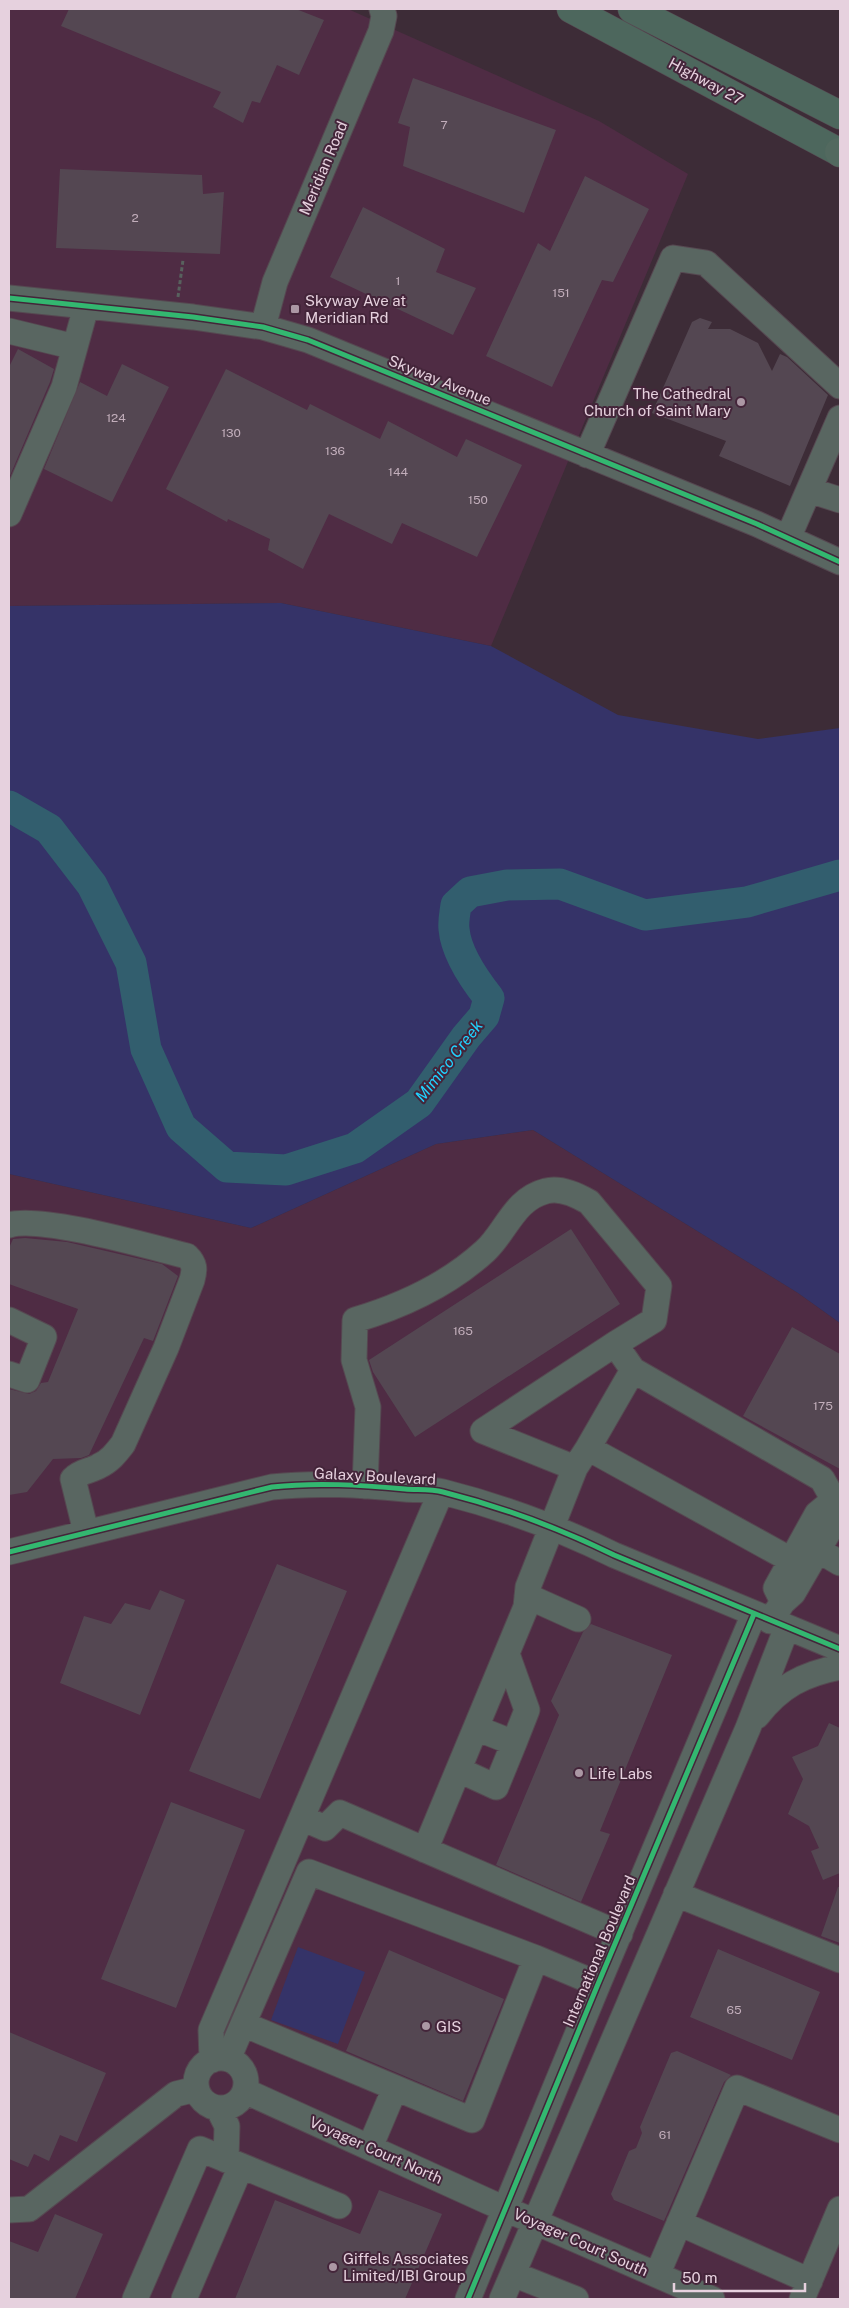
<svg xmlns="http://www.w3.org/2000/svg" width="849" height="2308" font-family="'Public Sans',sans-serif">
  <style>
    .built { fill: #4f2c44 }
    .green { fill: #353368 }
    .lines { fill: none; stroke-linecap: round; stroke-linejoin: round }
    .river { stroke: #325e6e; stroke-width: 31 }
    .building { fill: #544752 }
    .minor-casing { stroke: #564851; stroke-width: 27 }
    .major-casing { stroke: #564851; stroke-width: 29 }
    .highway-casing { stroke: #564851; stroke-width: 29 }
    .path { stroke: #58615e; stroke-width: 3; stroke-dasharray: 4 2.5; stroke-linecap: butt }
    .minor { stroke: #596661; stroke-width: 25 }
    .major { stroke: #4d675d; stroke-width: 28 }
    .highway { stroke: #52695f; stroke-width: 28 }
    .cycleway-casing { stroke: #44253a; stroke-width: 8 }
    .cycleway { stroke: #33b770; stroke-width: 5 }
    .poi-dot { fill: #ab97a4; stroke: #44253a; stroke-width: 2 }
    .labels { text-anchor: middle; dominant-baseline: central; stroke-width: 4; stroke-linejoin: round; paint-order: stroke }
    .number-label { font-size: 12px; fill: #c2aebb }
    .street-label { font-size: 15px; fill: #e6d1de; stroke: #44253a }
    .poi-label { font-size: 15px; fill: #e6d1de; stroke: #44253a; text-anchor: start }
    .water-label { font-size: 16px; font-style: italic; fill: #21d3fe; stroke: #44253a }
  </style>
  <rect width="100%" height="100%" fill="#3d2c37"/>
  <!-- built -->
  <path class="built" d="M9,9h339l251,112 89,53 -197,472 -210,-43 -272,3z
    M533,1130l265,163 42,30v976h-831v-1125l242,54 185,-84z"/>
  <!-- green -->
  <path class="green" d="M281,603l210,43 127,69 140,24 82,-11v595l-42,-30 -265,-163 -97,14 -185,84 -242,-54v-568z
    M298,1947l67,25 -27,72 -67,-24z"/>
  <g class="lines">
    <!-- river -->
    <path class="river" d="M9,806l40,23 43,56 39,78 15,86 35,78 46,40 59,3 69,-22 64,-45 47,-66 18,-21 5,-18c-15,-19 -33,-45 -35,-69 -1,-8 1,-16 2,-24l14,-13 37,-7 53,-1 85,31 102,-13 93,-27"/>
  </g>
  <!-- building -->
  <path class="building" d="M69,9h227l28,11 -25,55 -22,-10 -17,38 -8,-2 -9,22 -30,-16 8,-15 -160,-66z
    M413,78l143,52 -32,83 -121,-47 7,-39 -12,-4z
    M60,169l142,6 1,19 21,-2 -4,62 -164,-6z
    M585,176l64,33 -36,73 -11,-2 -50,107 -66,-31 52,-113 12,8z
    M363,207l82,42 -9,23 40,16 -23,47 -123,-58z
    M700,318l12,4 -4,7h22l28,14 14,28 8,-17 7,3 41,38 -38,91 -71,-30 7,-15 -74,-28 40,-91z
    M18,349l36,20 -4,13 -41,96v-111z
    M122,364l47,23 -57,115 -68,-33 36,-87 27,14z
    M226,369l81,41 3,-6 70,35 8,-18 69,36 9,-18 56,26 -45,92 -75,-34 -10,21 -63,-30 -26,55 -35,-19 2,-11 -42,-20 -1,3 -61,-33z
    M571,1229l49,75 -205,133 -42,-65 -4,-12z
    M25,1238l42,4 52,12 43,10 16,12 -25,65 -9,-3 -55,117 -8,3 -28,1 -26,33 -18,3v-106l20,5 7,-3 5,-8 7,-1 30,-73 -69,-25v-36l4,-9z
    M792,1327l48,27v115l-97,-53z
    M277,1564l70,27 -87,208 -71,-28z
    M160,1590l25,10 -45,115 -80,-32 24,-67 27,8 14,-21 25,7z
    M591,1624l81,31 -72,176 10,3 -29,68 -85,-37 63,-150 -8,-14 32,-69z
    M829,1723l11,5v145l-17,7 -12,-29 8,-3 -10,-22 -21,-12 15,-35 -11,-22 26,-11z
    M171,1802l74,28 -69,178 -75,-29z
    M838,1887h2v56l-19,-7z
    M718,1949l102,43 -28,68 -102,-43z
    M389,1950l115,49 -41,102 -117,-50z
    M9,2032l97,41 -29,69 -17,-7 -11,26 -15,-7 -6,13 -19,-8z
    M677,2051l54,24 -7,7 -60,139 -50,-21 -3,-6 18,-43 7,-3 6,-15 -2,-6 31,-74z
    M379,2190l63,24 -37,85h-170l40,-99 85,34z
    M55,2214l48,20 -28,65h-66v-58l29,11z"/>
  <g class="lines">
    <!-- minor casing -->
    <g class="minor-casing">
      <path id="minor" d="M9,298l184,19 70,10 45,13 449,184 83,38
        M263,327l12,-45 106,-251 3,-15 -2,-7
        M9,331l66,16
        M587,455l86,-197 33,5 134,123
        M809,490l31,10
        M9,514l55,-127 22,-80
        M788,538l52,-120
        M9,1225c32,-10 141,22 178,31 8,8 8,13 5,24l-26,68 -43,96c-7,9 -13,17 -24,22 -8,5 -19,5 -26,13l13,53
        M9,1320l35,17 -17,43 -18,-6
        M588,1448l45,-78
        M575,1468l-92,-37 132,-87
        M365,1486l3,-79 -14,-47 1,-40c47,-14 94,-36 130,-69 21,-19 29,-52 61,-60 14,-4 31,4 43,11l70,84 -5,34 -39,24 18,26 189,109 12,21 6,5
        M818,1550l22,13
        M9,1552l263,-65c44,-5 89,-2 133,2 12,1 26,0 38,3 59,15 116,36 171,63l226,94
        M527,1596l51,23
        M770,1621l13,-19 10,-9 43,-74 -2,-19 -17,14 -41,74 7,14
        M757,1716c23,-30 47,-42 83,-49
        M476,1728l38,15 13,-33 -20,-56
        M459,1770l37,17 18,-44
        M302,1818l23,10 15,-15 280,121
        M425,1850l101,-243 2,-20 47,-119 13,-20 203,112
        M676,1894l164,66
        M536,1958l62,26
        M196 2083a25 25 0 1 1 50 0a25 25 0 1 1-50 0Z
        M228,2059l15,-35 229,96 64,-162 -227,-86 -66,152
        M212,2060l-1,-30 230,-538
        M245,2091l242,110 225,98
        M218,2108l9,18 -1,34
        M370,2147l25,-59
        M9,2210l20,-1 147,-115 20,-5
        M679,2223l131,58
        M513,2274l63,25
        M657,2275l80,-187 103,42
        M135,2299l65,-150 139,57
        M184,2299l57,-133
        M468,2299l130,-315 156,-370
        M502,2299l246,-571 39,-101
        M802,2299l38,-90"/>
    </g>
    <!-- major casing -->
    <g class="major-casing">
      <path id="major" d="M571,9l268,143
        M632,9l208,106"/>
    </g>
    <!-- highway casing -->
    <g class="highway-casing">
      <path id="highway" d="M839,152l1,1"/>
    </g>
    <!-- path -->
    <path class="path" d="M178,297l5,-37"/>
    <!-- minor -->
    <use href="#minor" class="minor"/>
    <!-- major -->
    <use href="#major" class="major"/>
    <!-- highway -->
    <use href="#highway" class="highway"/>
    <!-- cycleway casing -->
    <g class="cycleway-casing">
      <path id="cycleway" d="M9,298l184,19 70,10 45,13 449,184 83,38
        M9,1552l263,-65c44,-5 89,-2 133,2 12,1 26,0 38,3 59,15 116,36 171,63l226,94
        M468,2299l130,-315 156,-370"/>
    </g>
    <!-- cycleway -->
    <use href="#cycleway" class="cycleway"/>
  </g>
  <!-- markers -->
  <g class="poi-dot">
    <rect x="290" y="304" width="10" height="10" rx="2.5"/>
    <circle cx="741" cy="402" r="5"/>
    <circle cx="579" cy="1773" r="5"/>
    <circle cx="426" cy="2026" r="5"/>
    <circle cx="333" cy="2267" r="5"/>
  </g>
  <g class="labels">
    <!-- number labels -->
    <g class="number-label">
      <text x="444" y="125">7</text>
      <text x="135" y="218">2</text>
      <text x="398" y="281">1</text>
      <text x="561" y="293">151</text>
      <text x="116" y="418">124</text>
      <text x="231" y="433">130</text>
      <text x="335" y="451">136</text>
      <text x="398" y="472">144</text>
      <text x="478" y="500">150</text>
      <text x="463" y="1331">165</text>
      <text x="823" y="1406">175</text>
      <text x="734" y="2010">65</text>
      <text x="665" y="2135">61</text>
    </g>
    <!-- street labels -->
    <g class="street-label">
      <text transform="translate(706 81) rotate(28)">Highway 27</text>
      <text transform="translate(323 168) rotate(-67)">Meridian Road</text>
      <text transform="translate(440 380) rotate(22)">Skyway Avenue</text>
      <text transform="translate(375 1476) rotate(3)">Galaxy Boulevard</text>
      <text transform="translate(599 1951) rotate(-67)">International Boulevard</text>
      <text transform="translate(376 2150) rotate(24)">Voyager Court North</text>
      <text transform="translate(581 2242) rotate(24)">Voyager Court South</text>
    </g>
    <!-- poi labels -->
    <g class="poi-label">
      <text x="305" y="300">Skyway Ave at<tspan x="305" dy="17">Meridian Rd</tspan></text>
      <text x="731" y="393" text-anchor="end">The Cathedral<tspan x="731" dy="17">Church of Saint Mary</tspan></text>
      <text x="589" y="1773">Life Labs</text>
      <text x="436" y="2026">GIS</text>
      <text x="343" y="2258">Giffels Associates<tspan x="343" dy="17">Limited/IBI Group</tspan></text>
    </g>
    <!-- water labels -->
    <g class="water-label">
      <text transform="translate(449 1061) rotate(-52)">Mimico Creek</text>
    </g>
  </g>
  <!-- border -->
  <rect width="849" height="2308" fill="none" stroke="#e6d1de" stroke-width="20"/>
  <!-- scale -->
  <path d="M674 2283v8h131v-8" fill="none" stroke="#e6d1de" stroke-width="2.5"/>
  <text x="682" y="2283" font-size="15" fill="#e6d1de" stroke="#44253a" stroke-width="4" paint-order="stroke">50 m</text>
</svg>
